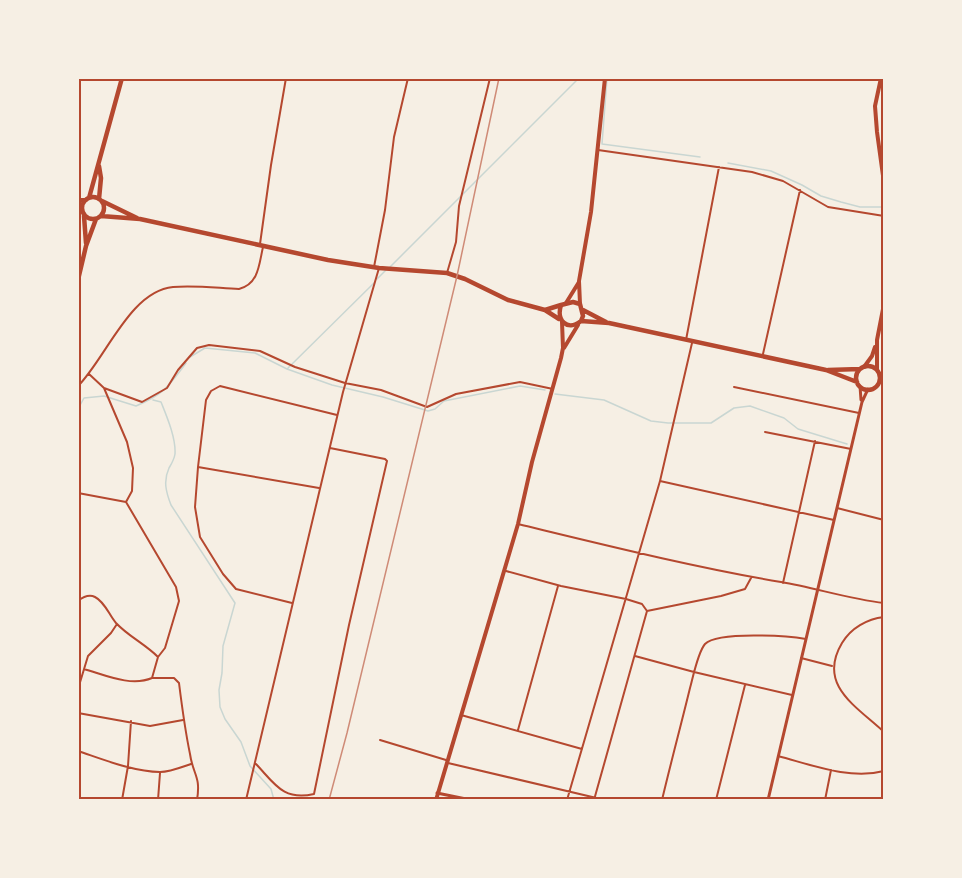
<svg xmlns="http://www.w3.org/2000/svg" width="962" height="878" font-family="'Noto Sans',sans-serif">
  <style>
    .lines { fill: none; stroke-linecap: round; stroke-linejoin: round }
    .stream { stroke: #c9d6d2; stroke-width: 1.5 }
    .minor { stroke: #b5482f; stroke-width: 2 }
    .tertiary { stroke: #b5482f; stroke-width: 3 }
    .primary { stroke: #b5482f; stroke-width: 4 }
    .trunk { stroke: #b5482f; stroke-width: 4.5 }
    .rail { stroke: #cf8b77; stroke-width: 1.5 }
    .neatline { fill: none; stroke: #b5482f; stroke-width: 2 }
  </style>
  <rect width="100%" height="100%" fill="#f6efe4"/>
  <g class="lines">
    <!-- stream -->
    <path class="stream" d="M607,78l-5,66 98,13
      M728,163l43,8 31,14 19,11 20,6 19,5h21
      M390,267l189,-189
      M377,279l9,-9
      M190,357l15,-9 50,5 32,16 45,16 51,12 45,14 7,-2 9,-8 76,-15 25,4
      M288,368l86,-85
      M555,394l49,6 47,21 17,2h43l23,-15 16,-2 34,12 14,11 49,15
      M153,400l8,2c6,15 15,36 14,52 -1,6 -3,9 -6,14 -6,13 -3,24 2,37l64,98 -12,43 -1,27 -3,17 1,17 5,12 16,23 9,24 21,23 3,11
      M78,409l6,-11 20,-2 32,10c28,-12 32,-19 50,-43"/>
    <!-- minor -->
    <path class="minor" d="M598,150l154,22 31,9 45,26 56,9
      M260,244l11,-79 15,-87
      M374,267l11,-57 9,-73 14,-59
      M447,273l9,-31 3,-36 31,-128
      M686,340l33,-173
      M763,354l37,-164
      M78,386c28,-28 52,-95 95,-99 21,-2 44,1 66,2 20,-5 20,-25 24,-42
      M734,387l125,26
      M104,388l38,14 25,-14 11,-18 19,-22 12,-3 51,6 35,16 50,16 36,7 46,17 29,-13 64,-12 33,7
      M765,432l86,17
      M198,467l121,21
      M660,481l174,39
      M78,493l48,9 6,-11 1,-23 -6,-26 -23,-54 -15,-14
      M126,502l50,85 3,14 -14,47 -7,9 -6,21h22l5,5c3,24 6,47 11,71 3,21 11,22 7,46
      M837,508l47,12
      M518,524c87,21 175,43 263,58 35,6 68,17 103,21
      M506,571l55,15 65,13 16,5 5,7 -53,189
      M783,583l32,-142
      M78,601c5,-4 11,-7 17,-4 10,5 14,18 21,26 12,13 29,21 42,34
      M292,603l-56,-14 -13,-15 -23,-37 -5,-30 3,-40 8,-67 5,-9 9,-5 117,29
      M647,611l74,-15 24,-7 6,-11
      M884,617c-17,2 -33,11 -42,26 -25,42 14,63 42,89
      M635,656l59,16 98,23
      M801,658l31,8
      M84,669c21,6 47,18 68,9
      M78,689l10,-33 23,-23 6,-9
      M78,713l72,13 33,-6
      M461,715l121,34
      M518,730l40,-144
      M380,740l66,20
      M78,751c24,8 56,21 82,21 10,0 22,-5 31,-8
      M778,756c34,9 72,24 106,15
      M448,763l157,37
      M256,764c19,20 27,37 58,30l35,-169 38,-164 -2,-2 -55,-11
      M122,800l6,-34 3,-45
      M158,800l2,-27
      M246,800l97,-408 36,-124
      M567,800l93,-319 32,-138
      M662,800c9,-38 19,-75 28,-112 3,-11 8,-36 15,-44 13,-13 83,-8 101,-5
      M716,800l29,-115
      M825,800l6,-30"/>
    <!-- tertiary -->
    <path class="tertiary" d="M860,386l1,14
      M437,793l34,7
      M768,800l94,-398 6,-13"/>
    <!-- primary -->
    <path class="primary" d="M881,78l-6,28 2,26 7,51
      M78,200h8
      M78,209l4,2
      M566,303l13,-21
      M580,304l-1,-23 12,-69 14,-134
      M564,348l14,-23
      M864,367l8,-11 3,-9
      M877,369v-29l7,-36
      M436,800l82,-276 14,-62 29,-104 2,-10 -1,-26"/>
    <!-- trunk -->
    <path class="trunk" d="M99,166l2,12 -2,21
      M82 208a11 11 0 1 1 22 0a11 11 0 1 1-22 0Z
      M89,198l33,-120
      M102,201l35,17
      M84,216l2,27
      M101,216l39,3 188,41 51,8 68,5 18,6 43,21 37,10 14,9
      M78,280l8,-34 10,-27
      M545,310l16,-5
      M583,310l23,12
      M581,321l2,-5 -3,-12 -7,-2 -12,3c-5,15 6,27 20,16l28,2 217,47 31,12
      M856 378a12 12 0 1 1 24 0a12 12 0 1 1-24 0Z
      M828,370l32,-1"/>
    <!-- rail -->
    <path class="rail" d="M329,800l18,-67 110,-457 42,-198"/>
  </g>
  <!-- border -->
  <rect width="962" height="878" fill="none" stroke="#f6efe4" stroke-width="159"/>
  <rect x="80" y="80" width="802" height="718" class="neatline"/>
</svg>
